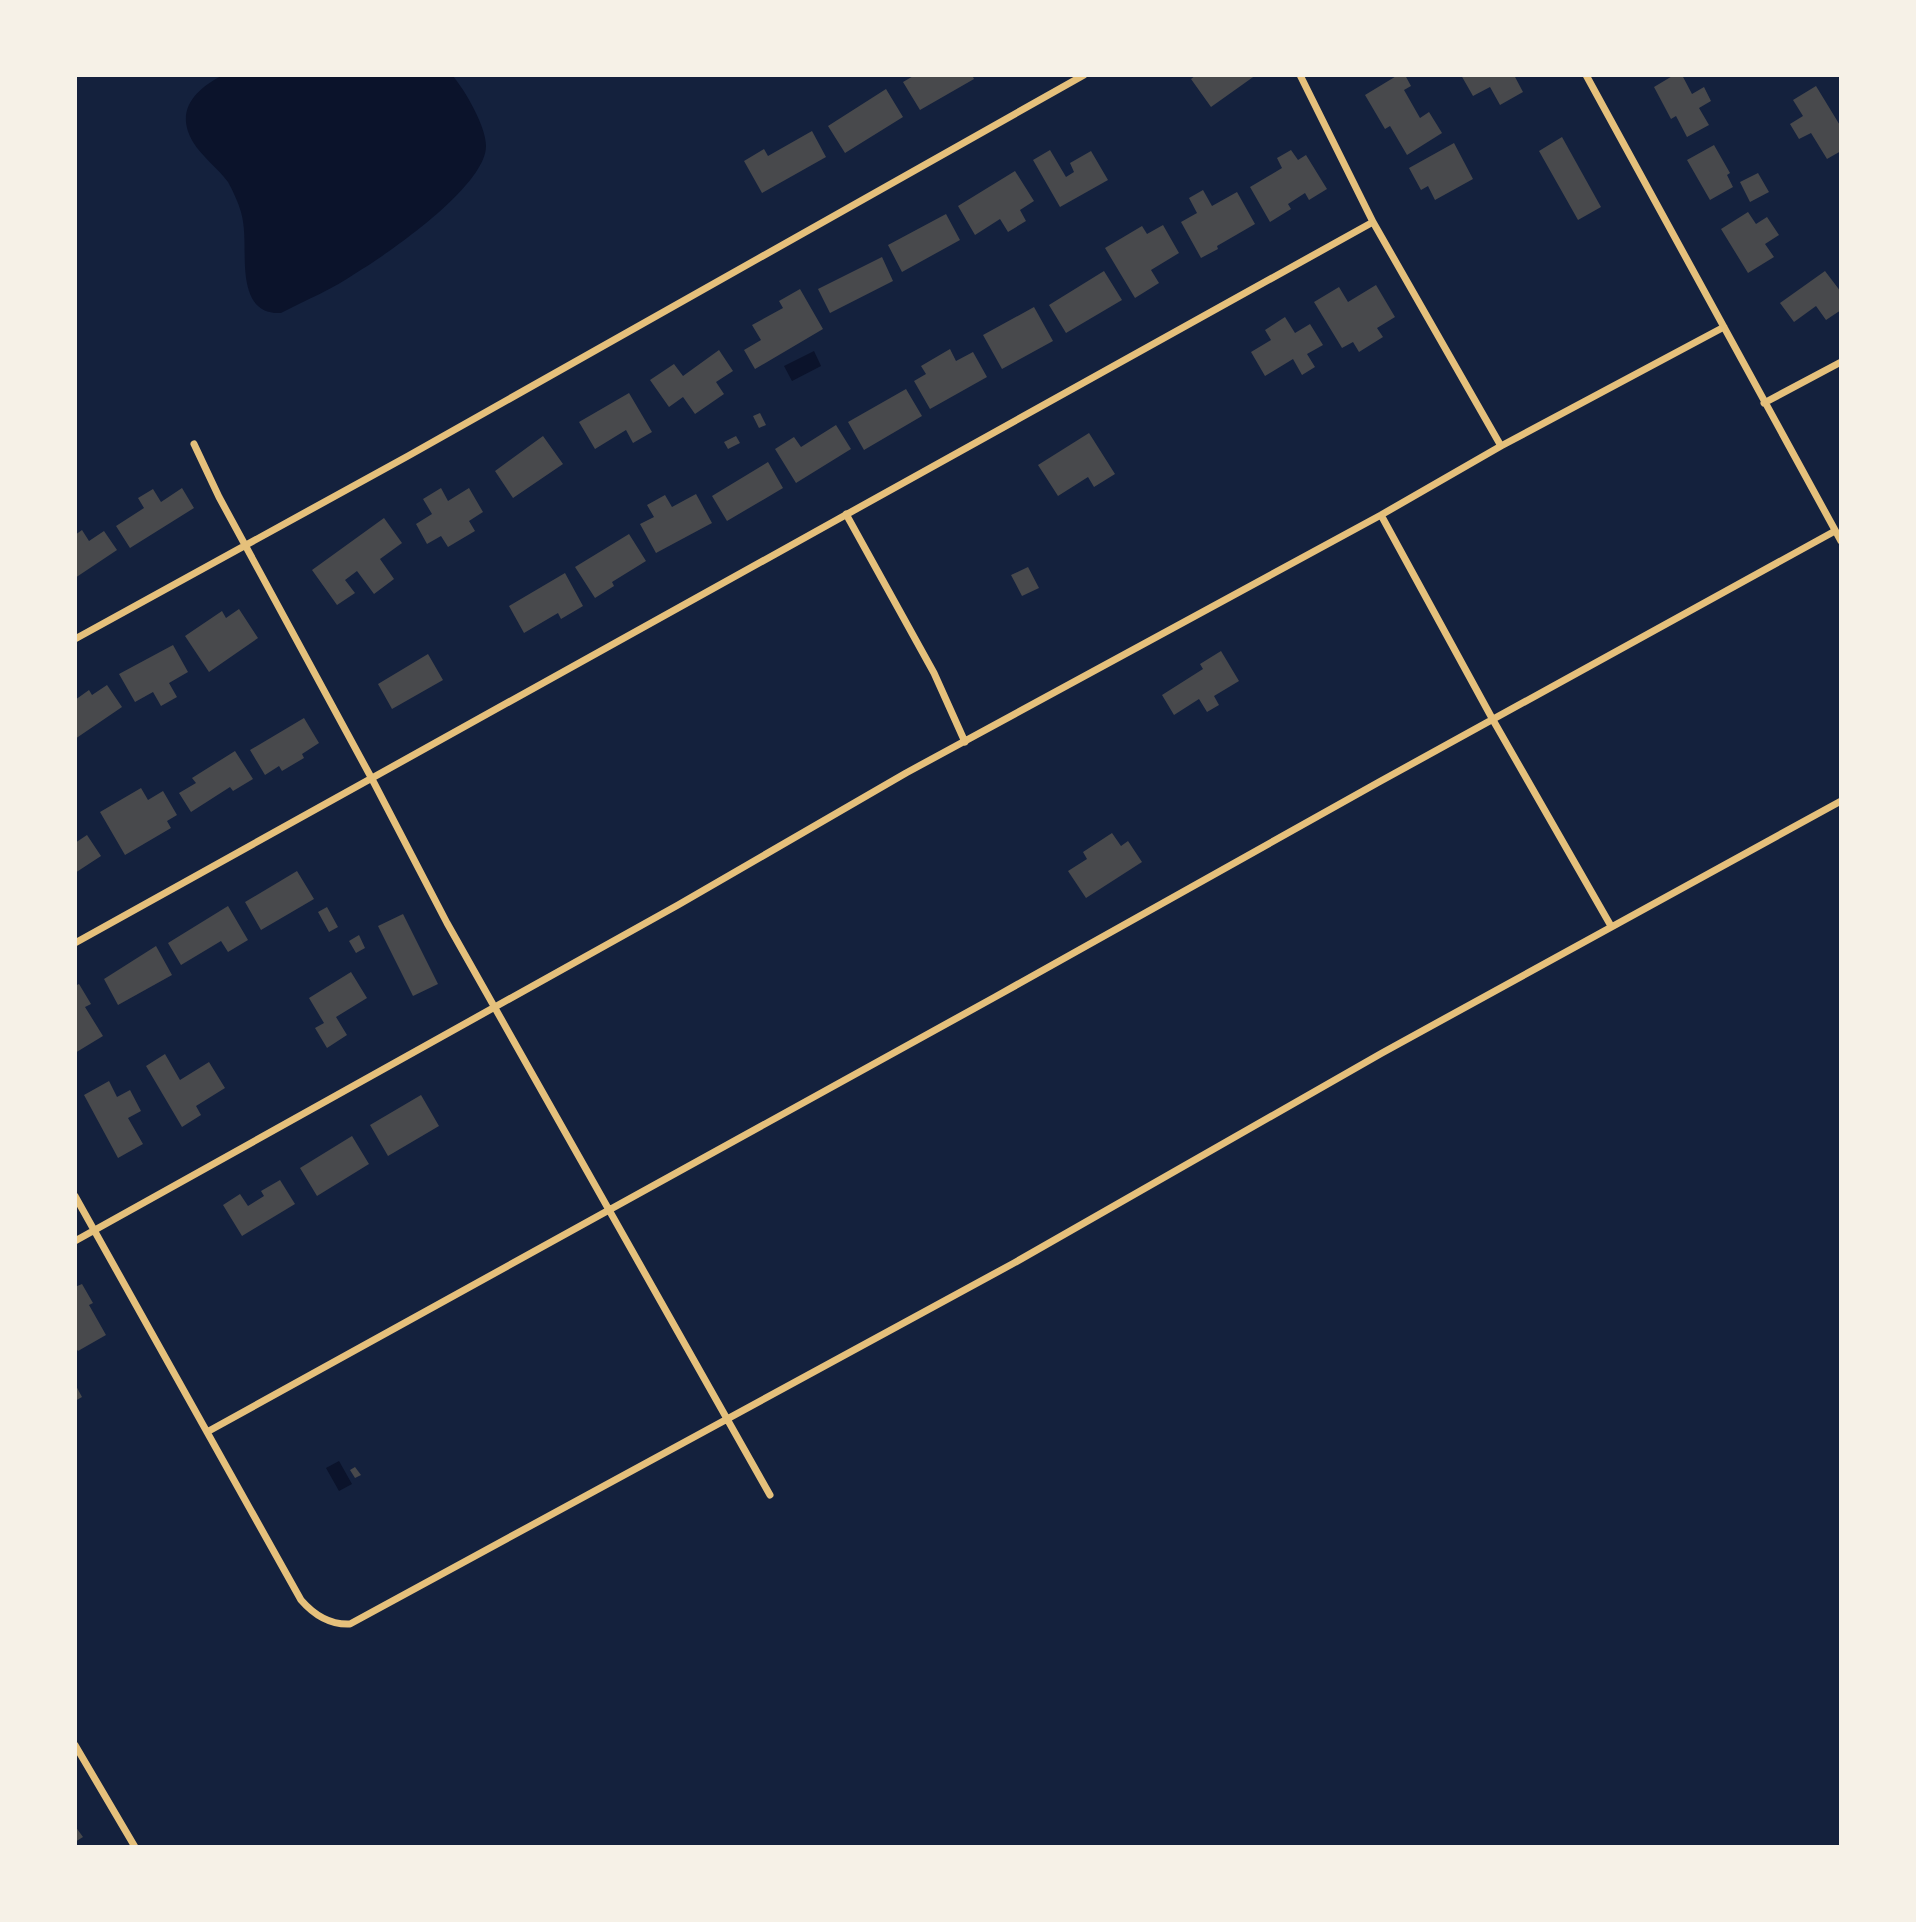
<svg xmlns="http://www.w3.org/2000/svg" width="1916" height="1922" font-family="'Exo 2',sans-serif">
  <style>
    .water { fill: #0b132b }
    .building { fill: #48494c }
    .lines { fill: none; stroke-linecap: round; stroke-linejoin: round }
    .minor { stroke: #e5c07b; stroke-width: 7 }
  </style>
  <rect width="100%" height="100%" fill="#14213d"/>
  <!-- water -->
  <path class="water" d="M223,75h229c13,15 34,51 34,71 0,40 -97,107 -130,127 -23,16 -50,27 -75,40 -16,1 -27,-6 -32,-22 -8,-25 -1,-54 -8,-79 -3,-10 -8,-21 -13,-30 -10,-14 -26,-25 -35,-40 -19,-32 3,-53 30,-67z
    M814,351l7,15 -29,15 -8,-15z
    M339,1461l13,23 -13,7 -13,-23z"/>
  <!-- building -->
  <path class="building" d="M915,75h57l2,4 -54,31 -17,-28z
    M1196,75h60l-45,32 -20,-28z
    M1398,75h7l6,11 -7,4 16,28 9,-6 13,21 -35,22 -17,-29 -5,3 -20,-34z
    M1461,75h53l9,17 -23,13 -10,-18 -17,9z
    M1674,75h8l10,19 12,-7 7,14 -12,7 10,17 -22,12 -11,-21 -5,3 -17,-32z
    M1816,86l25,41v24l-14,8 -16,-26 -12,6 -9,-15 13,-8 -10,-16z
    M886,89l17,28 -58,36 -17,-27z
    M812,131l14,26 -64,36 -18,-32 20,-12 4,7z
    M1562,137l39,70 -23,13 -39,-69z
    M1454,143l19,36 -38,21 -7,-14 -7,4 -12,-22z
    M1714,145l16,28 -3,2 6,12 -23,13 -23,-40z
    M1050,150l16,27 8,-5 -4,-9 21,-12 17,29 -48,27 -27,-47z
    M1291,150l7,10 8,-5 21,34 -18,11 -4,-7 -17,11 3,5 -21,13 -20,-35 32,-19 -5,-10z
    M1015,171l19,30 -14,9 6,11 -18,11 -8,-13 -25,16 -17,-29z
    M1758,173l11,19 -19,10 -10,-20z
    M1203,190l9,16 25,-14 18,32 -38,22 1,3 -17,9 -20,-36 16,-9 -8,-15z
    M1748,212l8,12 11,-7 12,18 -14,9 9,13 -26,16 -27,-44z
    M946,214l14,26 -58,32 -14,-27z
    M1163,225l16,28 -28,17 8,13 -24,15 -30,-50 37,-22 5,8z
    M882,257l11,24 -63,32 -12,-24z
    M1104,271l18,29 -56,33 -17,-28z
    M1825,271l16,21v18l-15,10 -10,-14 -22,16 -14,-19z
    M1376,285l19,32 -18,11 6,9 -24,15 -6,-10 -11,6 -28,-46 25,-15 9,15z
    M800,289l23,40 -68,40 -11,-19 17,-10 -9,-15 31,-17 -4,-7z
    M1034,307l19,34 -51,28 -19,-34z
    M1285,317l10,16 15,-9 13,21 -16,9 8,13 -13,8 -9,-16 -28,17 -14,-24 20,-12 -6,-10z
    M950,349l6,12 17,-9 14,25 -57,32 -16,-28 12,-7 -5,-8z
    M719,350l14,21 -17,11 8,12 -29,20 -12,-17 -14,10 -19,-27 24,-16 9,12z
    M906,389l16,27 -58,34 -16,-28z
    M629,393l23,39 -19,11 -7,-13 -31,19 -16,-27z
    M760,413l6,12 -7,3 -6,-12z
    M836,425l15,24 -55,34 -21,-34 19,-12 7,10z
    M1089,433l26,41 -21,13 -6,-10 -30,19 -20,-31z
    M543,436l20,28 -50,34 -18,-27z
    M736,436l4,7 -12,6 -4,-7z
    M768,462l15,26 -56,33 -15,-25z
    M182,488l12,20 -64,40 -14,-22 28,-18 -6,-10 15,-9 8,13z
    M441,488l7,13 21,-13 14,24 -14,9 6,10 -27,16 -7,-11 -14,8 -11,-20 16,-10 -9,-15z
    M696,494l16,29 -56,30 -16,-29 14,-7 -7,-12 18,-10 7,12z
    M384,518l18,25 -22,16 14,20 -20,15 -17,-23 -12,9 10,13 -18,12 -25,-35z
    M82,530l7,11 15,-10 13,19 -42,28v-43z
    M629,534l17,27 -34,21 2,4 -19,12 -20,-31z
    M1028,567l11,21 -17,8 -11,-21z
    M565,573l18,33 -22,13 -3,-6 -34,20 -15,-27z
    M239,609l19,29 -49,34 -24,-36 37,-25 4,7z
    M173,645l15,27 -19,11 8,14 -16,9 -8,-14 -18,10 -16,-28z
    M1221,651l18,30 -25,15 5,9 -12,7 -8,-13 -25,16 -12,-20 41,-26 -3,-5z
    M428,654l15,26 -51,29 -14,-25z
    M107,685l15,22 -47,32v-39l14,-10 3,5z
    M304,718l15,25 -17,11 2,4 -22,13 -3,-5 -14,9 -15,-25z
    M235,751l18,28 -20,12 -3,-4 -39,25 -12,-19 17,-10 -4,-5z
    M141,788l7,12 15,-9 14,24 -10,6 4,7 -46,27 -25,-43z
    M1112,833l9,13 7,-5 14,21 -56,36 -18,-27 19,-12 -4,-7z
    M87,835l14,21 -26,17v-30z
    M297,871l17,28 -53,31 -16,-28z
    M228,906l20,34 -20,12 -7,-11 -40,24 -13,-22z
    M327,907l11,20 -9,5 -11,-20z
    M403,914l35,70 -25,12 -35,-70z
    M359,935l6,13 -9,5 -7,-12z
    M156,946l16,29 -54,30 -14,-26z
    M351,972l16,26 -31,19 11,18 -20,13 -12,-20 9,-5 -15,-25z
    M79,984l12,20 -6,3 18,29 -28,17v-67z
    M165,1054l15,26 29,-18 16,26 -29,18 5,9 -19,12 -36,-61z
    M109,1081l8,16 13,-7 11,21 -13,7 15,26 -25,14 -34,-63z
    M421,1095l18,31 -51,30 -18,-31z
    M352,1136l17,28 -52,32 -17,-28z
    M280,1180l15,24 -53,32 -19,-31 17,-11 8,12 16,-10 -3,-5z
    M82,1284l11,19 -4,2 17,30 -28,16 -3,-4v-60z
    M75,1384l7,13 -7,4z
    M355,1467l6,8 -6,3 -5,-8z
    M75,1826l8,11 -8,5z"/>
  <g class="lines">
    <!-- minor -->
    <path class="minor" d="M1300,75l73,147 128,224
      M1586,75l255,466
      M1764,403l77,-41
      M194,444l25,53 153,282 75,144 323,572
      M846,514l88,159 31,69
      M1381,515l112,205 118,206
      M75,639l333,-183 676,-381
      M75,943l1298,-721
      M75,1196l226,404c13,15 28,25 49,24l664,-361 368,-210 459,-252
      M75,1241l603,-336 228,-132 475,-258 120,-69 223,-119
      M207,1432l788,-435 384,-215 456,-251
      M75,1745l60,102"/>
  </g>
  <!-- border -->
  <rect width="1916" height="1922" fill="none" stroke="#f6f1e7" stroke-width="154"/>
</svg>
